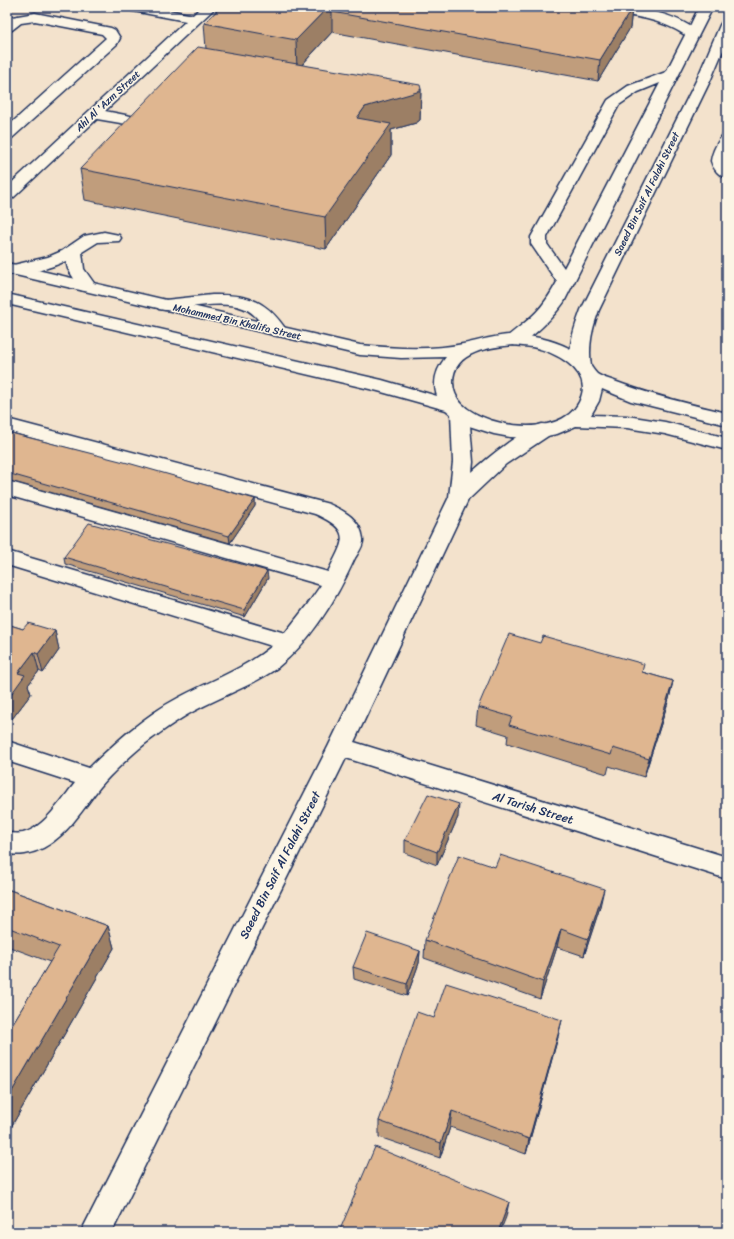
<svg xmlns="http://www.w3.org/2000/svg" width="734" height="1239" font-family="Sriracha,sans-serif">
  <style>
    .lines { fill: none; stroke-linecap: round; stroke-linejoin: round }
    .minor-casing { stroke: #1b2f5e; stroke-width: 3 }
    .major-casing { stroke: #1b2f5e; stroke-width: 3 }
    .minor { fill: #fcf5e5; fill-rule: evenodd }
    .major { fill: #fcf5e5; fill-rule: evenodd }
    .wall { fill: #c09d7c; stroke: #1b2f5e }
    .shaded-wall { fill: #9c7f65; stroke: #1b2f5e }
    .building { fill: #dfb690; stroke: #1b2f5e }
    .labels { text-anchor: middle; dominant-baseline: central; stroke-width: 3; stroke-linejoin: round; paint-order: stroke }
    .far-street-label { font-size: 10px; fill: #1b2f5e; stroke: #fcf5e5 }
    .street-label { font-size: 12px; fill: #1b2f5e; stroke: #fcf5e5 }
  </style>
  <rect width="100%" height="100%" fill="#f3e2cc"/>
  <filter id="ink" filterUnits="userSpaceOnUse"><feTurbulence type="fractalNoise" baseFrequency=".025" numOctaves="2"/><feDisplacementMap in="SourceGraphic" scale="8" xChannelSelector="R" yChannelSelector="G"/><feConvolveMatrix kernelMatrix="1 2 1 2 8 2 1 2 1" color-interpolation-filters="sRGB"/></filter>
  <g filter="url(#ink)">
    <g class="lines">
      <!-- minor casing -->
      <g class="minor-casing">
        <path id="minor" d="M126,7h28l39,8 8,-8h15l-111,104 51,10 5,1 2,3 -2,3 -5,1 -59,-10 -84,79 -6,2v-13l179,-166 -53,-10 -5,-1z
          M587,7c34,0 73,0 103,19l9,-19h14l-149,295c-9,13 -30,35 -44,42 -4,2 -8,1 -12,0l-3,-4 3,-4c24,-19 34,-26 49,-54l-26,-38v-7l77,-137 20,-14 38,-14 19,-37c-27,-18 -59,-20 -91,-24l-5,-1zM660,83l-96,185 -17,-24v-7l72,-132 19,-13z
          M35,13l76,15 4,2 5,8 -3,6 -105,94 -5,1v-12l99,-89 -4,-4 -67,-13 -14,2 -9,7 -5,1v-10l5,-4z
          M727,21v20l-16,38 -112,231c-7,19 -11,36 -8,56l-3,4 -6,2 -6,-2c-12,-17 -1,-43 5,-60l116,-231 23,-54 2,-3z
          M727,135v43c-8,-2 -14,-9 -16,-17 1,-9 6,-18 11,-25z
          M104,232l15,3 2,3 -2,3 -21,1 -16,10 2,17 12,17 -3,4 -6,1 -6,-1 -13,-21 -2,-8c-14,6 -42,16 -57,13l-2,-3 2,-5 39,-9 14,-6 22,-15z
          M212,295c37,-1 54,5 75,36l-3,4c-4,1 -8,2 -12,0 -10,-6 -13,-21 -29,-27 -21,-8 -56,0 -78,2l-6,-1 -3,-4 3,-4 6,-1z
          M460,407l7,2 2,4 4,49 -1,10c14,-13 52,-44 70,-48 3,0 5,1 9,2l3,4 -3,4 -45,30 -38,36 -114,242 373,115v22l-381,-121 -234,474h-31l247,-485 121,-250 4,-35 -2,-49 2,-4z
          M7,419l322,85c16,7 32,16 34,35 1,6 -5,14 -8,19 -18,40 -43,82 -78,110 -25,18 -56,28 -83,43 -17,9 -33,21 -48,32 -12,9 -36,32 -46,44 -20,25 -39,61 -75,67 -6,1 -12,0 -18,1v-22c5,0 11,1 16,0 21,-5 39,-34 52,-50l-68,-22v-20l82,27c27,-26 55,-52 89,-70 32,-17 66,-29 94,-52l-265,-81v-14l278,82 22,-28 14,-20 -314,-90v-14l321,91c15,-31 26,-41 -13,-58l-308,-83z"/>
      </g>
      <!-- major casing -->
      <g class="major-casing">
        <path id="major" d="M7,263l353,82c33,3 70,6 103,-1 26,-5 43,-13 71,-7 18,3 38,10 52,23 4,4 7,10 11,14 4,3 12,5 17,7 37,14 74,23 113,32v12l-96,-24 -29,-12 -3,12 -8,14 36,1 38,6 62,16v12l-62,-16 -38,-6 -51,-2 -19,8 -21,4 -26,-1 -16,-3 -28,-9 -8,-5 -12,-10 -68,-19 -371,-87v-10l375,86 55,16c-5,-15 0,-28 9,-39l-45,1 -41,-3 -353,-82zM514,345c6,1 12,1 18,2 21,4 57,22 50,47 -11,46 -94,36 -120,10 -6,-6 -9,-14 -9,-22 0,-31 38,-35 61,-37z"/>
      </g>
      <!-- minor -->
      <use href="#minor" class="minor"/>
      <!-- major -->
      <use href="#major" class="major"/>
    </g>
    <!-- wall -->
    <path class="wall" d="M221,7l411,1 -2,20 -32,53 -266,-49 -30,33 119,24 -1,31 -4,3 -25,7v25l-65,94 -241,-49 -5,-31 126,-120 -2,-26z
      M7,432l248,67v7l-25,37 -223,-63z
      M64,557l204,21 -23,39 -180,-53z
      M7,624l16,5 32,2 4,19 -16,23 -4,-2 -11,14 3,9 -19,25 -5,-2z
      M642,672l31,9 -4,18 -25,78 -35,-11 -2,8 -100,-31 1,-8 -32,-10 2,-18z
      M458,817l-21,48 -32,-12v-13z
      M7,889l101,37 6,22 -107,186v-101l43,-71 -43,-16z
      M600,907l-16,49 -27,-9 -17,52 -116,-41 1,-18z
      M420,951l-1,12 -12,33 -53,-17 -1,-12z
      M434,1018l124,19 -32,117 -76,-27 -10,31 -61,-21v-16z"/>
    <!-- shaded-wall -->
    <path class="shaded-wall" d="M328,7h28l-24,5v20l-35,38 -1,-30z
      M632,8l-2,20 -32,53 2,-21z
      M421,89l-1,31 -4,3 -25,7v25l-65,94 -1,-32 32,-99 8,-11z
      M255,499v7l-25,37 -1,-7z
      M267,571l1,7 -23,39 -1,-7z
      M55,631l4,19 -16,23 -5,-19z
      M34,652l5,19 -11,14 3,9 -19,25 -5,-19 11,-27z
      M673,681l-4,18 -25,78 5,-18z
      M459,804l-1,13 -21,48v-13z
      M604,889l-4,18 -16,49 4,-17z
      M108,926l6,22 -107,186v-34z
      M561,929l-4,18 -17,52 3,-17z
      M420,951l-1,12 -12,33v-12z
      M562,1020l-4,17 -32,117 3,-15z
      M452,1111l-2,16 -10,31 1,-15z
      M509,1202l-3,15 -6,15h-2z"/>
    <!-- building -->
    <path class="building" d="M221,7h107l-32,33 -92,-17z
      M336,7h290l6,1 -32,52 -268,-48z
      M198,47l222,38 1,4 -4,3 -52,15 -8,11 34,6 -66,93 -245,-48z
      M7,432l121,31 127,36 -26,37 -222,-63z
      M89,523l178,48 -23,39 -180,-53z
      M28,623l27,8 -17,23 -4,-2 -16,21 7,2 -18,25v-76l16,5z
      M509,634l31,9 3,-7 101,28 -2,8 31,9 -24,78 -36,-11 -2,7 -102,-30 3,-8 -34,-10z
      M428,794l31,10 -22,48 -32,-12z
      M459,855l36,12 5,-12 104,34 -16,50 -27,-10 -18,53 -118,-42z
      M7,889l101,37 -101,174v-67l52,-86 -52,-20z
      M367,933l53,18 -13,33 -54,-17z
      M446,983l116,37 -33,119 -77,-28 -11,32 -62,-22 38,-109 17,6z
      M375,1147l134,55 -11,30h-159z"/>
  </g>
  <g class="labels">
    <!-- far-street labels -->
    <g class="far-street-label">
      <text transform="translate(108 101) rotate(-43)">Ahl Al 'Azm Street</text>
      <text transform="translate(647 194) rotate(-64)">Saeed Bin Saif Al Falahi Street</text>
      <text transform="translate(237 322) rotate(13)">Mohammed Bin Khalifa Street</text>
    </g>
    <!-- street labels -->
    <g class="street-label">
      <text transform="translate(533 808) rotate(17)">Al Tarish Street</text>
      <text transform="translate(280 865) rotate(-63)">Saeed Bin Saif Al Falahi Street</text>
    </g>
  </g>
  <!-- margin -->
  <rect width="734" height="1239" fill="none" stroke="#fcf5e5" stroke-width="24"/>
  <rect x="12" y="12" width="710" height="1215" fill="none" stroke="#1b2f5e" stroke-width="1.5" filter="url(#ink)"/>
</svg>
